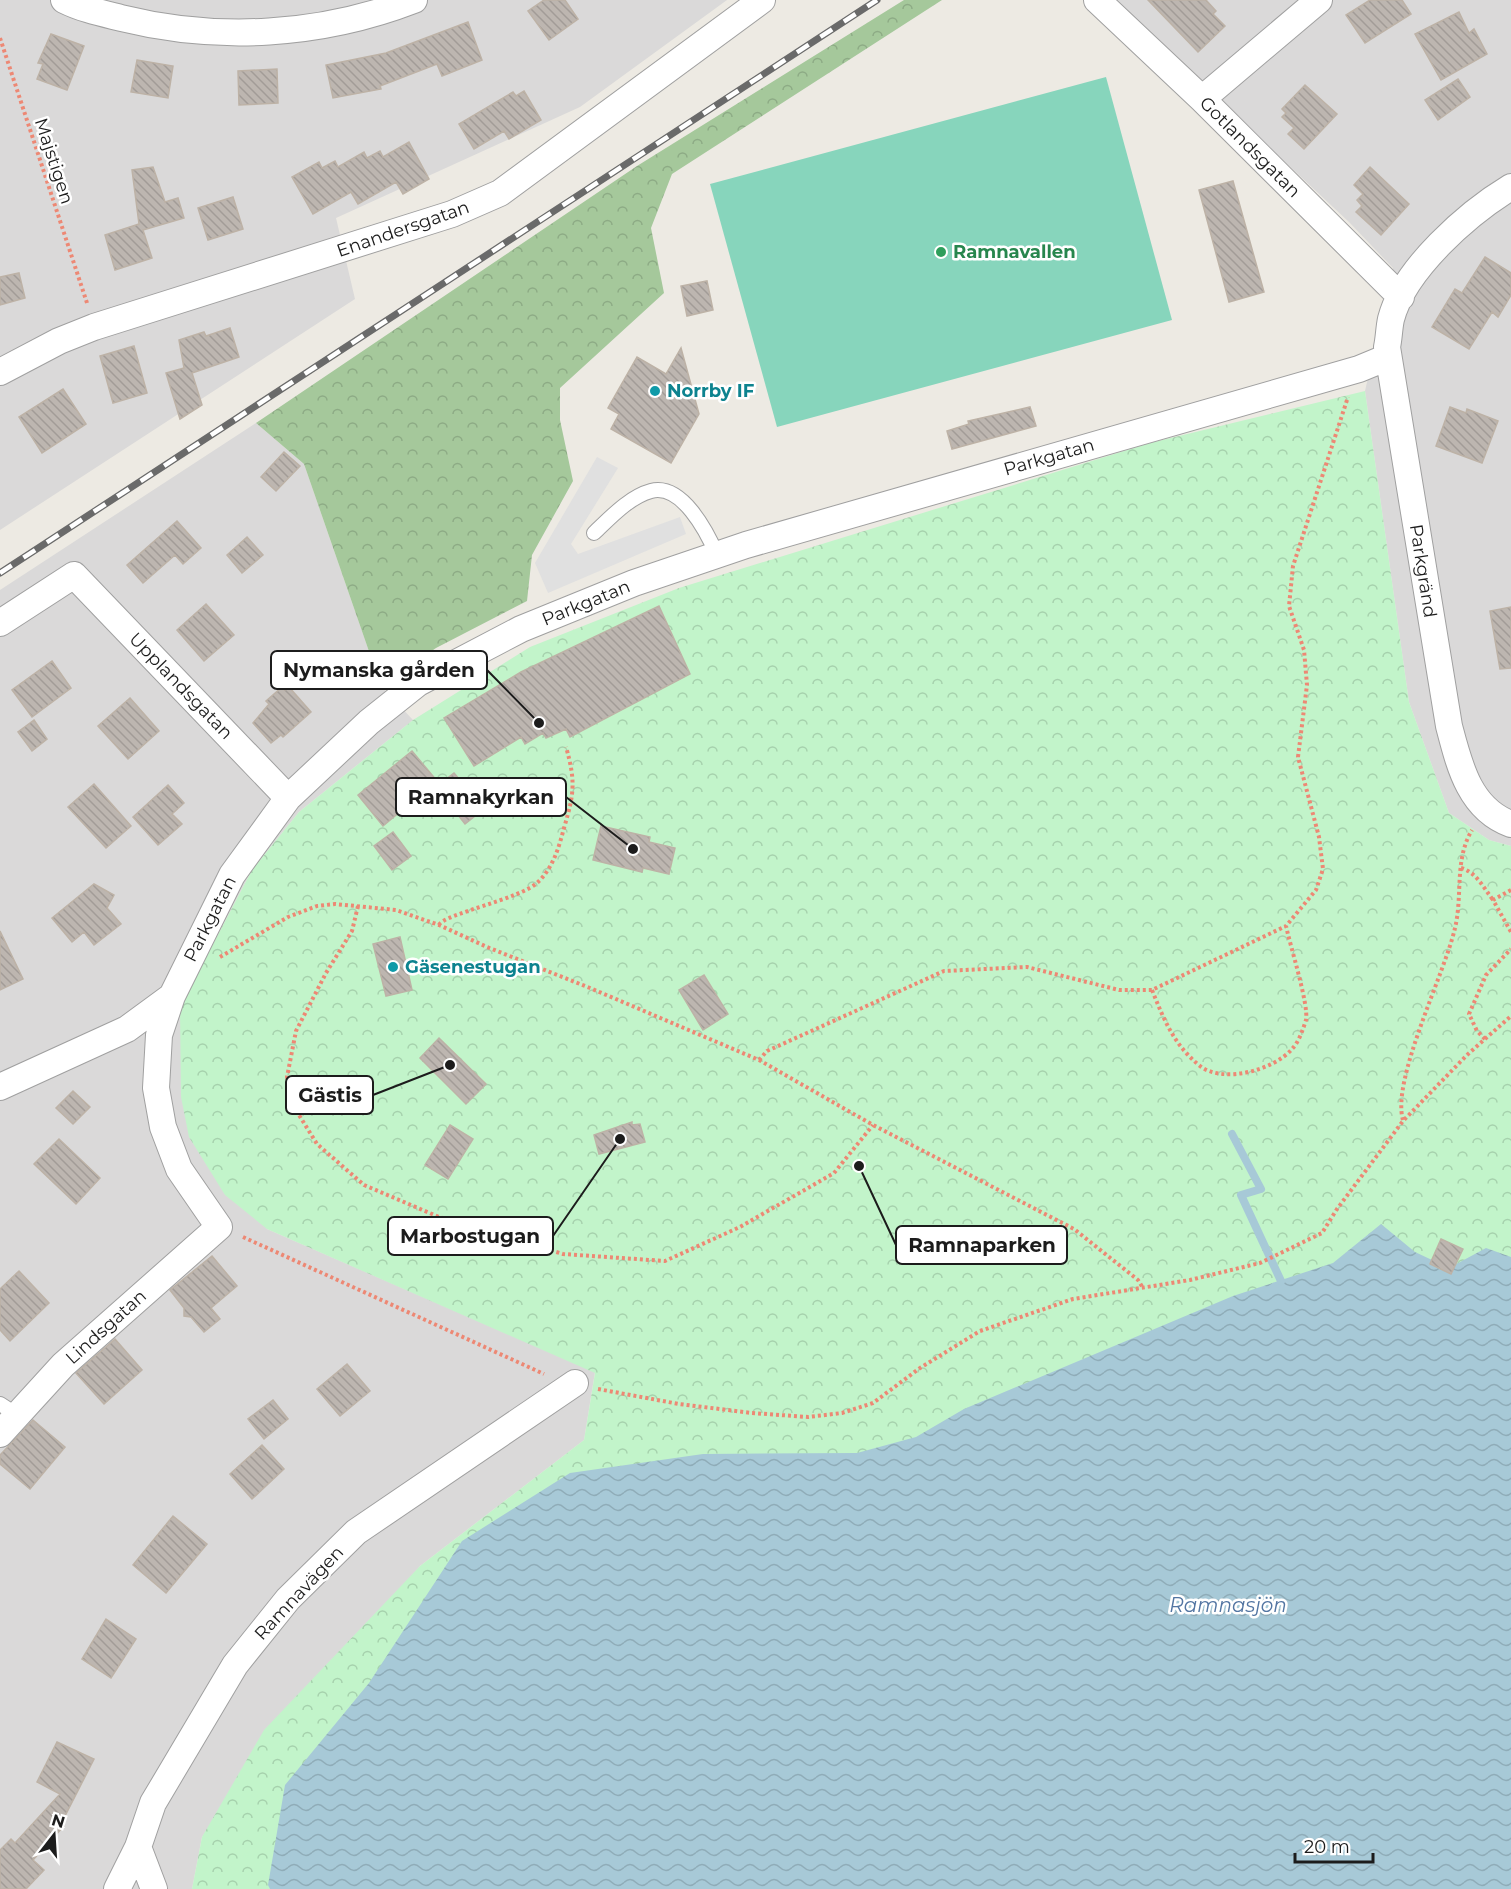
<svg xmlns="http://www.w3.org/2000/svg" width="1511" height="1889" font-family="Montserrat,sans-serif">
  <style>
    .residential { fill: #dad9d9 }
    .forest { fill: url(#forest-crowns) }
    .park { fill: url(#park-crowns) }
    .pitch { fill: #87d5bc }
    .parking { fill: #e0e0e0 }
    .water { fill: url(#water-waves) }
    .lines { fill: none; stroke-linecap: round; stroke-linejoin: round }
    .stream { stroke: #a7c9d7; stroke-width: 8 }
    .building { fill: url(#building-back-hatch); stroke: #bdb2a6; stroke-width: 1.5 }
    .service-casing { stroke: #a0a0a0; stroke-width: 16 }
    .minor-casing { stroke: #a0a0a0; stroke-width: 28 }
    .path { stroke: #ed8874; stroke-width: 4; stroke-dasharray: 3 3; stroke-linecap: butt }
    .service { stroke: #fff; stroke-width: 14 }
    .minor { stroke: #fff; stroke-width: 26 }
    .rail-casing { stroke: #6a6a6a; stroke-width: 7 }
    .rail { stroke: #fff; stroke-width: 4.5; stroke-dasharray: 14; stroke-linecap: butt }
    .leisure-dot { fill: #2e9e5b; stroke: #fff; stroke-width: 2 }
    .culture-dot { fill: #0f9aa8; stroke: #fff; stroke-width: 2 }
    .labels { text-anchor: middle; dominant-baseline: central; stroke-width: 5; stroke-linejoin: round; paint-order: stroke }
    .street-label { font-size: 18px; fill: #1c1c1c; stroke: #fff }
    .leisure-label { font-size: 18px; font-weight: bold; fill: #27864d; stroke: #fff; text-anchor: start }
    .culture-label { font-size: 18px; font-weight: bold; fill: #0d838f; stroke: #fff; text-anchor: start }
    .water-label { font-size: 20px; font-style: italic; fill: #5275a2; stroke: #fff }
    .leader { fill: none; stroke: #1c1c1c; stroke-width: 2 }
    .callout-dot { fill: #1c1c1c; stroke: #fff; stroke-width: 2 }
    .callout { fill: #fff; stroke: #1c1c1c; stroke-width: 2 }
    .callout-label { font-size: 20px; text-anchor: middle; font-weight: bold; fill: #1c1c1c }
  </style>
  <defs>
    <pattern id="forest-crowns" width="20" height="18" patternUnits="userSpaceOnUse" patternTransform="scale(1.5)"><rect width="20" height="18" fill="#a5c89b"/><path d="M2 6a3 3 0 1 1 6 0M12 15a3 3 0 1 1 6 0" fill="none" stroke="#8dab85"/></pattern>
    <pattern id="park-crowns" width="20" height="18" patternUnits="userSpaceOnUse" patternTransform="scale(1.5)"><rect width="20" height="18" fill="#c2f4ca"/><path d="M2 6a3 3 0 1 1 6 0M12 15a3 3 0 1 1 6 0" fill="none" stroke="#a6d1ad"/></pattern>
    <pattern id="water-waves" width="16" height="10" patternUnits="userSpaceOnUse" patternTransform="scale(1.5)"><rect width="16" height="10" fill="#a7c9d7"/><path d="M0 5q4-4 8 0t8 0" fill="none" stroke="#8facb8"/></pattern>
    <pattern id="building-back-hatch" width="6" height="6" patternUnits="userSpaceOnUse" patternTransform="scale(1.5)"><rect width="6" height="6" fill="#bdb6b0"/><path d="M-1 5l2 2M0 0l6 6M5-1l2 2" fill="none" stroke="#a29c97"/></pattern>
  </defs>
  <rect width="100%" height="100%" fill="#edeae3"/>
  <!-- residential -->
  <path class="residential" d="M0,0h727l-147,107 -244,111 19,81 -355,231z
    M1116,0h395v846l-22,-6 -40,-27 -40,-111 -44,-311 28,-123 -44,-46 -190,-178z
    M256,423l48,41 77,222 32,34 -114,92 -47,58 -72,137 87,222 328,143 -11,68 -164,126 -218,271 -10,52h-192v-1299z"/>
  <!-- forest -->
  <path class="forest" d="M904,0h38l-270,174 -21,54 13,65 -104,95v32l13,61 -41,74 -5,46 -91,47 -55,38 -77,-222 -48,-41 381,-257z"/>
  <!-- park -->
  <path class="park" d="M1365,391l44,311 40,111 40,27 22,6v1043h-1319l10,-52 62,-107 156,-164 164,-126 11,-67 -328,-144 -42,-34 -36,-58 -8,-40 -1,-90 72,-137 47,-58 114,-92 117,-73 149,-59 471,-145z"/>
  <!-- pitch -->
  <path class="pitch" d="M1106,77l66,243 -395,107 -67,-243z"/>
  <!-- parking -->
  <path class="parking" d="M597,457l21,11 -47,76 7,10 102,-37 6,17 -138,59 -13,-30z"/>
  <!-- water -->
  <path class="water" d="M1381,1224l34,28 34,16 37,-20 25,9v632h-1241l-2,-4 17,-100 84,-102 93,-142 108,-68 133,-19 154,-1 59,-16 48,-28 269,-113 100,-33z"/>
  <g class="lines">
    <!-- stream -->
    <path class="stream" d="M1232,1134l29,55 -20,6 40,86"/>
  </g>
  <!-- building -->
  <path class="building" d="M544,0h21l13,19 -29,21 -21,-29z
    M1148,0h58l10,11 -3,3 12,12 -27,26z
    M1370,0h32l9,14 -46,29 -19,-28z
    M1459,12l10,21 5,-4 13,25 -46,26 -26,-46z
    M468,22l14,38 -40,16 -5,-12 -57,22 1,3 -48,9 -7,-33 60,-12z
    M51,34l33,12 -17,44 -30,-11 6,-15 -5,-1z
    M137,60l36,6 -5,32 -37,-6z
    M277,69l1,34 -39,2 -1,-34z
    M1458,79l12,18 -32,23 -13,-20z
    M1305,85l32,29 -33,35 -16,-15 6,-6 -12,-11 4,-4 -4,-4z
    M524,91l17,29 -32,19 -5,-8 -30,18 -15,-25 54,-32 3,4z
    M409,142l20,37 -26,15 -7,-12 -38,22 -7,-12 -38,22 -21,-37 27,-15 3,6 13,-7 3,6 26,-15 3,6 13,-7 3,6z
    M153,167l12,35 13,-4 6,20 -41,12 9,28 -37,12 -10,-35 34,-11 -7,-54z
    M1370,167l39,37 -28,31 -25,-23 6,-6 -5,-6 6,-6 -9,-9z
    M1233,181l31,111 -35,10 -30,-112z
    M233,197l10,32 -35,11 -10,-32z
    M1485,257l26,16v22l-13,22 -6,-5 -23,37 -37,-22 23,-38 7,4z
    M19,273l6,25 -25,7v-28z
    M707,281l6,29 -26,6 -6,-30z
    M230,328l9,29 -47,16 10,32 -22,14 -14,-46 18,-5 -5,-28 25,-8 2,4z
    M134,346l13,47 -34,10 -13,-47z
    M681,348l18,66 -28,49 -60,-34 8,-15 -11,-6 29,-51 29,17z
    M63,389l23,35 -44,29 -23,-36z
    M1030,407l6,19 -84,23 -5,-18 22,-7 -1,-3z
    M1450,407l16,6 1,-4 31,12 -16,42 -46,-17z
    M284,452l16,14 -24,25 -15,-14z
    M177,521l24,27 -18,16 -8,-9 -32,28 -16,-18z
    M247,537l16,18 -21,18 -15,-18z
    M206,604l28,31 -30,26 -27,-31z
    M659,606l31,68 -120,63 -4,-8 -20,9 -3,-5 -18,11 -4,-7 -47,29 -30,-48 77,-46z
    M1511,607v61l-11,1 -10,-58z
    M52,661l19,27 -39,29 -20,-27z
    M282,687l3,3 4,-3 22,25 -28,25 -2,-2 -10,8 -18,-20 16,-19 -3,-3z
    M130,698l29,33 -31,28 -30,-33z
    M34,720l13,19 -15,12 -14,-19z
    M412,751l25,30 -54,45 -25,-31z
    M454,773l30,36 -19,15 -29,-37z
    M94,784l37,42 -25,22 -38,-41z
    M168,785l16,18 -12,11 10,10 -24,21 -25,-28z
    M601,826l49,11 -1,5 26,6 -6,26 -26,-6 -1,4 -49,-12z
    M393,832l18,24 -19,14 -18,-24z
    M94,884l20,11 -7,13 14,16 -27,21 -10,-13 -12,10 -20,-24z
    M0,931l23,48 -23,11z
    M400,937l12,53 -26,6 -13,-52z
    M704,975l24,39 -25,16 -24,-40z
    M439,1038l47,46 -20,20 -46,-46z
    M73,1091l17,16 -17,17 -17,-16z
    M632,1122v3l8,-1 5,18 -46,12 -5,-19z
    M450,1125l23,14 -25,40 -23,-14z
    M59,1139l41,39 -24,26 -42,-40z
    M1441,1239l22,10 -12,25 -21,-10z
    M212,1256l25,30 -26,22 9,11 -16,13 -13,-15 -7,-1v-8l-14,-18z
    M19,1271l30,32 -39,38 -10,-11v-41z
    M115,1339l27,31 -38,34 -28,-31z
    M347,1364l23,27 -30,25 -23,-27z
    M273,1400l15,19 -24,20 -16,-20z
    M33,1420l32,27 -35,42 -30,-25v-9z
    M262,1445l22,24 -32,30 -22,-25z
    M173,1516l34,28 -41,49 -33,-28z
    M106,1619l30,20 -25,39 -29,-19z
    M57,1742l37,17 -33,65 3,2 -31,34 11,10 -18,19h-26v-39l11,-11 4,4 45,-49 -23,-12z"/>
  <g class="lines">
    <!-- service casing -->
    <g class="service-casing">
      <path id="service" d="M594,533c16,-15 35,-36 57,-42 31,-8 56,41 66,64
        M0,1404l17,11"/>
    </g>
    <!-- minor casing -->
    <g class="minor-casing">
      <path id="minor" d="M64,0c18,9 37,13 57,18 97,24 200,18 293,-18
        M1097,0l105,99 199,198
        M1202,99l117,-99
        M1511,187c-43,26 -107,82 -120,132 -2,9 -2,19 -4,28l62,379c10,38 20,83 62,98
        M0,372l59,-31 35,-14 358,-113 48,-21 262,-193
        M0,623l74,-48 214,223
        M0,1087l127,-58 45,-33
        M0,1434l63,-69 156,-138 -40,-58 -16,-42 -7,-39 3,-53 13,-39 60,-121 56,-77 81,-76 49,-39 103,-54 113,-46 112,-38 613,-176 29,-12
        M117,1889l21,-42
        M154,1889l-16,-42 15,-44 82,-138 53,-66 68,-67 219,-149"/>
    </g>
    <!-- path -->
    <path class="path" d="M0,38l87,265
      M1461,868c15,4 23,20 32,32
      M1511,890l-18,10 18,32
      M358,906l-6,25 -26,42 -30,58 -9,46 7,30 23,37 47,41 75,32 124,37 102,7 75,-34 94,-54 39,-48
      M439,925c4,-11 82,-26 99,-43 15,-14 21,-35 26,-54 10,-34 12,-46 2,-81
      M220,957l68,-40 29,-11 18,-2 61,6 43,15 48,22 103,41 169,72 114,65 201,104 64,51 5,8
      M1152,990c12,30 22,55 48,76 23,18 74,4 92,-17 7,-7 11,-20 14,-29 3,-15 -16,-75 -20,-94l30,-36 7,-21 -4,-32 -21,-80 9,-72 -3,-35 -15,-44 4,-40 55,-169
      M1485,1039l-8,-8 -8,-17 17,-39 25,-26
      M759,1060l8,-9 177,-80 83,-4 92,23h33l134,-64
      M1403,1120c-12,-40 42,-147 52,-192 8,-33 -1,-68 17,-98
      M243,1237l301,137
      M598,1389l81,15 73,9 56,4 34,-4 31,-10 47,-35 60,-37 93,-32 117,-19 70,-17 62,-30 15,-24 66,-88 64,-66 44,-39"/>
    <!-- service -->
    <use href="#service" class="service"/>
    <!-- minor -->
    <use href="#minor" class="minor"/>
    <!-- rail casing -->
    <g class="rail-casing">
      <path id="rail" d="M0,573l877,-573"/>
    </g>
    <!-- rail -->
    <use href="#rail" class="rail"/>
  </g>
  <!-- markers -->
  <circle class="leisure-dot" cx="941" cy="252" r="6"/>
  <g class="culture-dot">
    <circle cx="655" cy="391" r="6"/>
    <circle cx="393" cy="967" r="6"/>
  </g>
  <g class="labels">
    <!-- street labels -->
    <g class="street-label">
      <text transform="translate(1250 147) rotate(45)">Gotlandsgatan</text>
      <text transform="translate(54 161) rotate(72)">Majstigen</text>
      <text transform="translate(403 229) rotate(-19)">Enandersgatan</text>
      <text transform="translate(1049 457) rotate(-16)">Parkgatan</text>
      <text transform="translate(1423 571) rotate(81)">Parkgränd</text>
      <text transform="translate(586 603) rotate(-22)">Parkgatan</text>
      <text transform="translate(181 686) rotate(46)">Upplandsgatan</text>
      <text transform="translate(210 919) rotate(-63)">Parkgatan</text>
      <text transform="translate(106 1327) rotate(-42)">Lindsgatan</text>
      <text transform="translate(299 1593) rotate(-47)">Ramnavägen</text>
    </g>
    <!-- leisure labels -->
    <g class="leisure-label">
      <text x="953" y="252">Ramnavallen</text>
    </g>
    <!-- culture labels -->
    <g class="culture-label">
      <text x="667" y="391">Norrby IF</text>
      <text x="405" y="967">Gäsenestugan</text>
    </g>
    <!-- water labels -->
    <g class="water-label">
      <text x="1228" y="1605">Ramnasjön</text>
    </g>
  </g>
  <!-- callouts -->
  <path class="leader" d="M539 723L487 670M633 849L566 797M450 1065L373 1095M620 1139L553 1236M859 1166L896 1245"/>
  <g class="callout-dot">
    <circle cx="539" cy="723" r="6"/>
    <circle cx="633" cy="849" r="6"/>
    <circle cx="450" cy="1065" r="6"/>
    <circle cx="620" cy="1139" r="6"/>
    <circle cx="859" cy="1166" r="6"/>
  </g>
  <g class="callout">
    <rect x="271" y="651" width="216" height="38" rx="6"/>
    <rect x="396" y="778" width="170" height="38" rx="6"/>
    <rect x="286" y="1076" width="87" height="38" rx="6"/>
    <rect x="388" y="1217" width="165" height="38" rx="6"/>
    <rect x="896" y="1226" width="171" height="38" rx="6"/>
  </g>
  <g class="callout-label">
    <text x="379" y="677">Nymanska gården</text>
    <text x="481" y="804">Ramnakyrkan</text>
    <text x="330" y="1102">Gästis</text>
    <text x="470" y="1243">Marbostugan</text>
    <text x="982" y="1252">Ramnaparken</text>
  </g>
  <!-- north arrow -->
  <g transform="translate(54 1835) rotate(17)" stroke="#ffffff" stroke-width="4.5" paint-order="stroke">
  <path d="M0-4.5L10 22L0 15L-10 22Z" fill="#1c1c1c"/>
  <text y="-9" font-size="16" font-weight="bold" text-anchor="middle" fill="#1c1c1c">N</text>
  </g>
  <!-- scale -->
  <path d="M1295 1853v9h78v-9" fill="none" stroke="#1c1c1c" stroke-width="3"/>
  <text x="1304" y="1853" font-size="18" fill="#1c1c1c" stroke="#ffffff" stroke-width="4.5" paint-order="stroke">20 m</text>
</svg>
